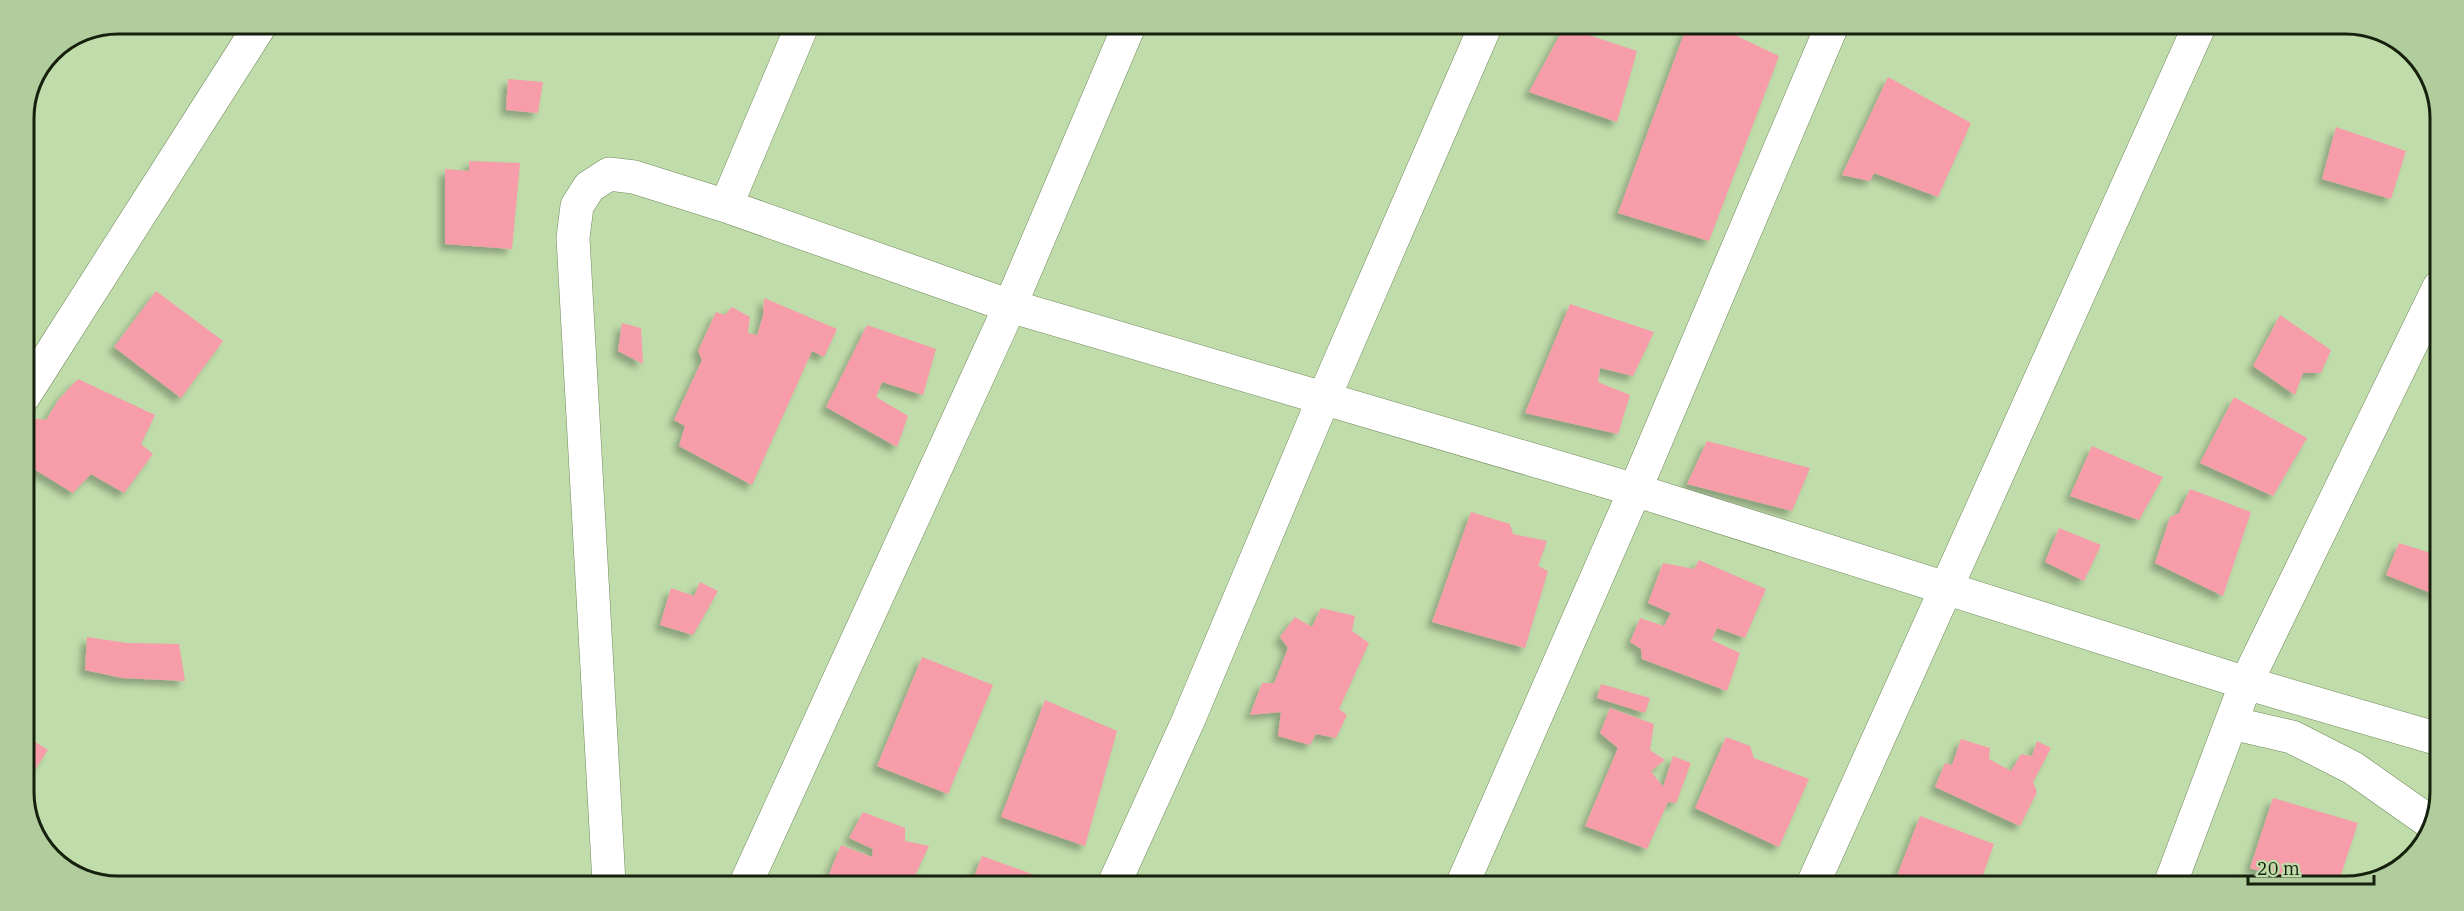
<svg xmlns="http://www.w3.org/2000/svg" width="2464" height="911" font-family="'IBM Plex Serif',serif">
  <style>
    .building { fill: #f69da9; filter: url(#shadow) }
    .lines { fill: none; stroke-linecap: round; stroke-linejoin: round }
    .street-casing { stroke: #718a5c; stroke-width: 34 }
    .street { stroke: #fff; stroke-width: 33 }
    .rim { fill: none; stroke: #16200d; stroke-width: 3 }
  </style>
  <defs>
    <filter id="shadow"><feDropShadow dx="-5.5" dy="5.5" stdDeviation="3" flood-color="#0004"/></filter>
  </defs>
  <rect width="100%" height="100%" fill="#c0dcaa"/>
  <!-- building -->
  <path class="building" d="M1564,27l73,24 -20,71 -88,-30z
    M1686,28h34l59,28 -70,185 -91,-28z
    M1888,77l83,46 -33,74 -64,-24 -4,8 -28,-6z
    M508,79l35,3 -5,31 -32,-3z
    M2336,127l70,24 -15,48 -69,-20z
    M469,161l51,2 -8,86 -67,-5v-75l24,2z
    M156,291l67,50 -42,57 -67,-51z
    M764,298l73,31 -13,28 -12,-6 -60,134 -73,-39 6,-20 -11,-6 28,-60 -4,-9 18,-39 9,3 7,-8 18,10 -2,16 9,2 6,-19z
    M1570,304l84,28 -21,44 -33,-8 -2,14 32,13 -12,39 -93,-21z
    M2280,315l51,35 -10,23h-18l-8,22 -42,-29z
    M622,323l19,5 2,36 -25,-13z
    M867,325l69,24 -13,46 -41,-13 -6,15 32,19 -11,31 -71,-40z
    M78,379l77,36 -14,29 12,10 -29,39 -33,-19 -18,19 -49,-30v-41l3,-4 19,2 13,-21z
    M2234,397l73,41 -34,58 -73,-33z
    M1707,441l103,27 -18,43 -105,-27z
    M2092,446l71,31 -24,43 -69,-24z
    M2190,489l61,23 -28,84 -68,-33 15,-46 9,-4z
    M1471,512l39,12 3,10 34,7 -9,25 10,5 -23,77 -93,-26z
    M2059,528l42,17 -17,36 -39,-19z
    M2399,543l38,12 -1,40 -50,-20z
    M1699,560l67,29 -21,49 -28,-10 -5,12 28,13 -13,38 -85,-32 -1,-10 -11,-7 10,-24 24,8 7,-13 -23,-10 15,-40 31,6z
    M700,582l18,9 -25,44 -33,-10 11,-37 23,8z
    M1321,608l34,8 -3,15 17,12 -30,66 8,6 -11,23 -20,-4 -6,11 -32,-9 3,-24 -31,3 12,-32h12l14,-35 -8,-11 15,-20 17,10z
    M87,637l40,6 52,1 6,37 -63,-3 -37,-8z
    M922,657l71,28 -45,109 -71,-28z
    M1601,684l49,14 -5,15 -48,-15z
    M1045,700l72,31 -32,115 -84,-29z
    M1610,708l44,16 -4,26 15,10 -14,11 12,16 10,-31 18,7 -15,40 -8,-1 -21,47 -62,-23 33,-78 -18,-15z
    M24,735l24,15 -24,36z
    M1726,737l24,9 4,12 55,21 -30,68 -84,-39z
    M1961,739l29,9 -1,11 22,12 10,-17 11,2 5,-15 14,7 -18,34 4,10 -17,34 -85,-39 10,-24 7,2z
    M2273,798l85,25 -21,64h-27l-60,-19z
    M863,812l42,16v13l24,5 -18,38h-86l16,-39 31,12 1,-8 -24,-11z
    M1920,816l74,28 -15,42h-86z
    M982,856l78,28h-89z"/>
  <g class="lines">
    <!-- street casing -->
    <g class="street-casing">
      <path id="street" d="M726,206l76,-180
        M24,396l237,-372
        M2231,723l61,14 61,31 81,57
        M609,883l-36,-645 4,-32 12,-19 20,-13 25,3 92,29 284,100 625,184 611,193 189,55
        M746,883l264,-577 119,-280
        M1114,884l74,-163 135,-321 162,-373
        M1462,885l173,-395 196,-462
        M1812,886l386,-857
        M2169,887l77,-204 193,-396"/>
    </g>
    <!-- street -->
    <use href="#street" class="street"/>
  </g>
  <!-- crop -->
  <path d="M0 0H2464V911H0ZM118 34H2346A84 84 0 0 1 2430 118V792A84 84 0 0 1 2346 876H118A84 84 0 0 1 34 792V118A84 84 0 0 1 118 34Z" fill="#b2cd9d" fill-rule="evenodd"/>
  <path class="rim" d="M118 34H2346A84 84 0 0 1 2430 118V792A84 84 0 0 1 2346 876H118A84 84 0 0 1 34 792V118A84 84 0 0 1 118 34Z"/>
  <!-- scale -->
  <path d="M2248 875v9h126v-9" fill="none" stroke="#16200d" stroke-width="3"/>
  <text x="2257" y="875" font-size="18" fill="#16200d" stroke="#c0dcaa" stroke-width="4.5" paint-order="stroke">20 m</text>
</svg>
